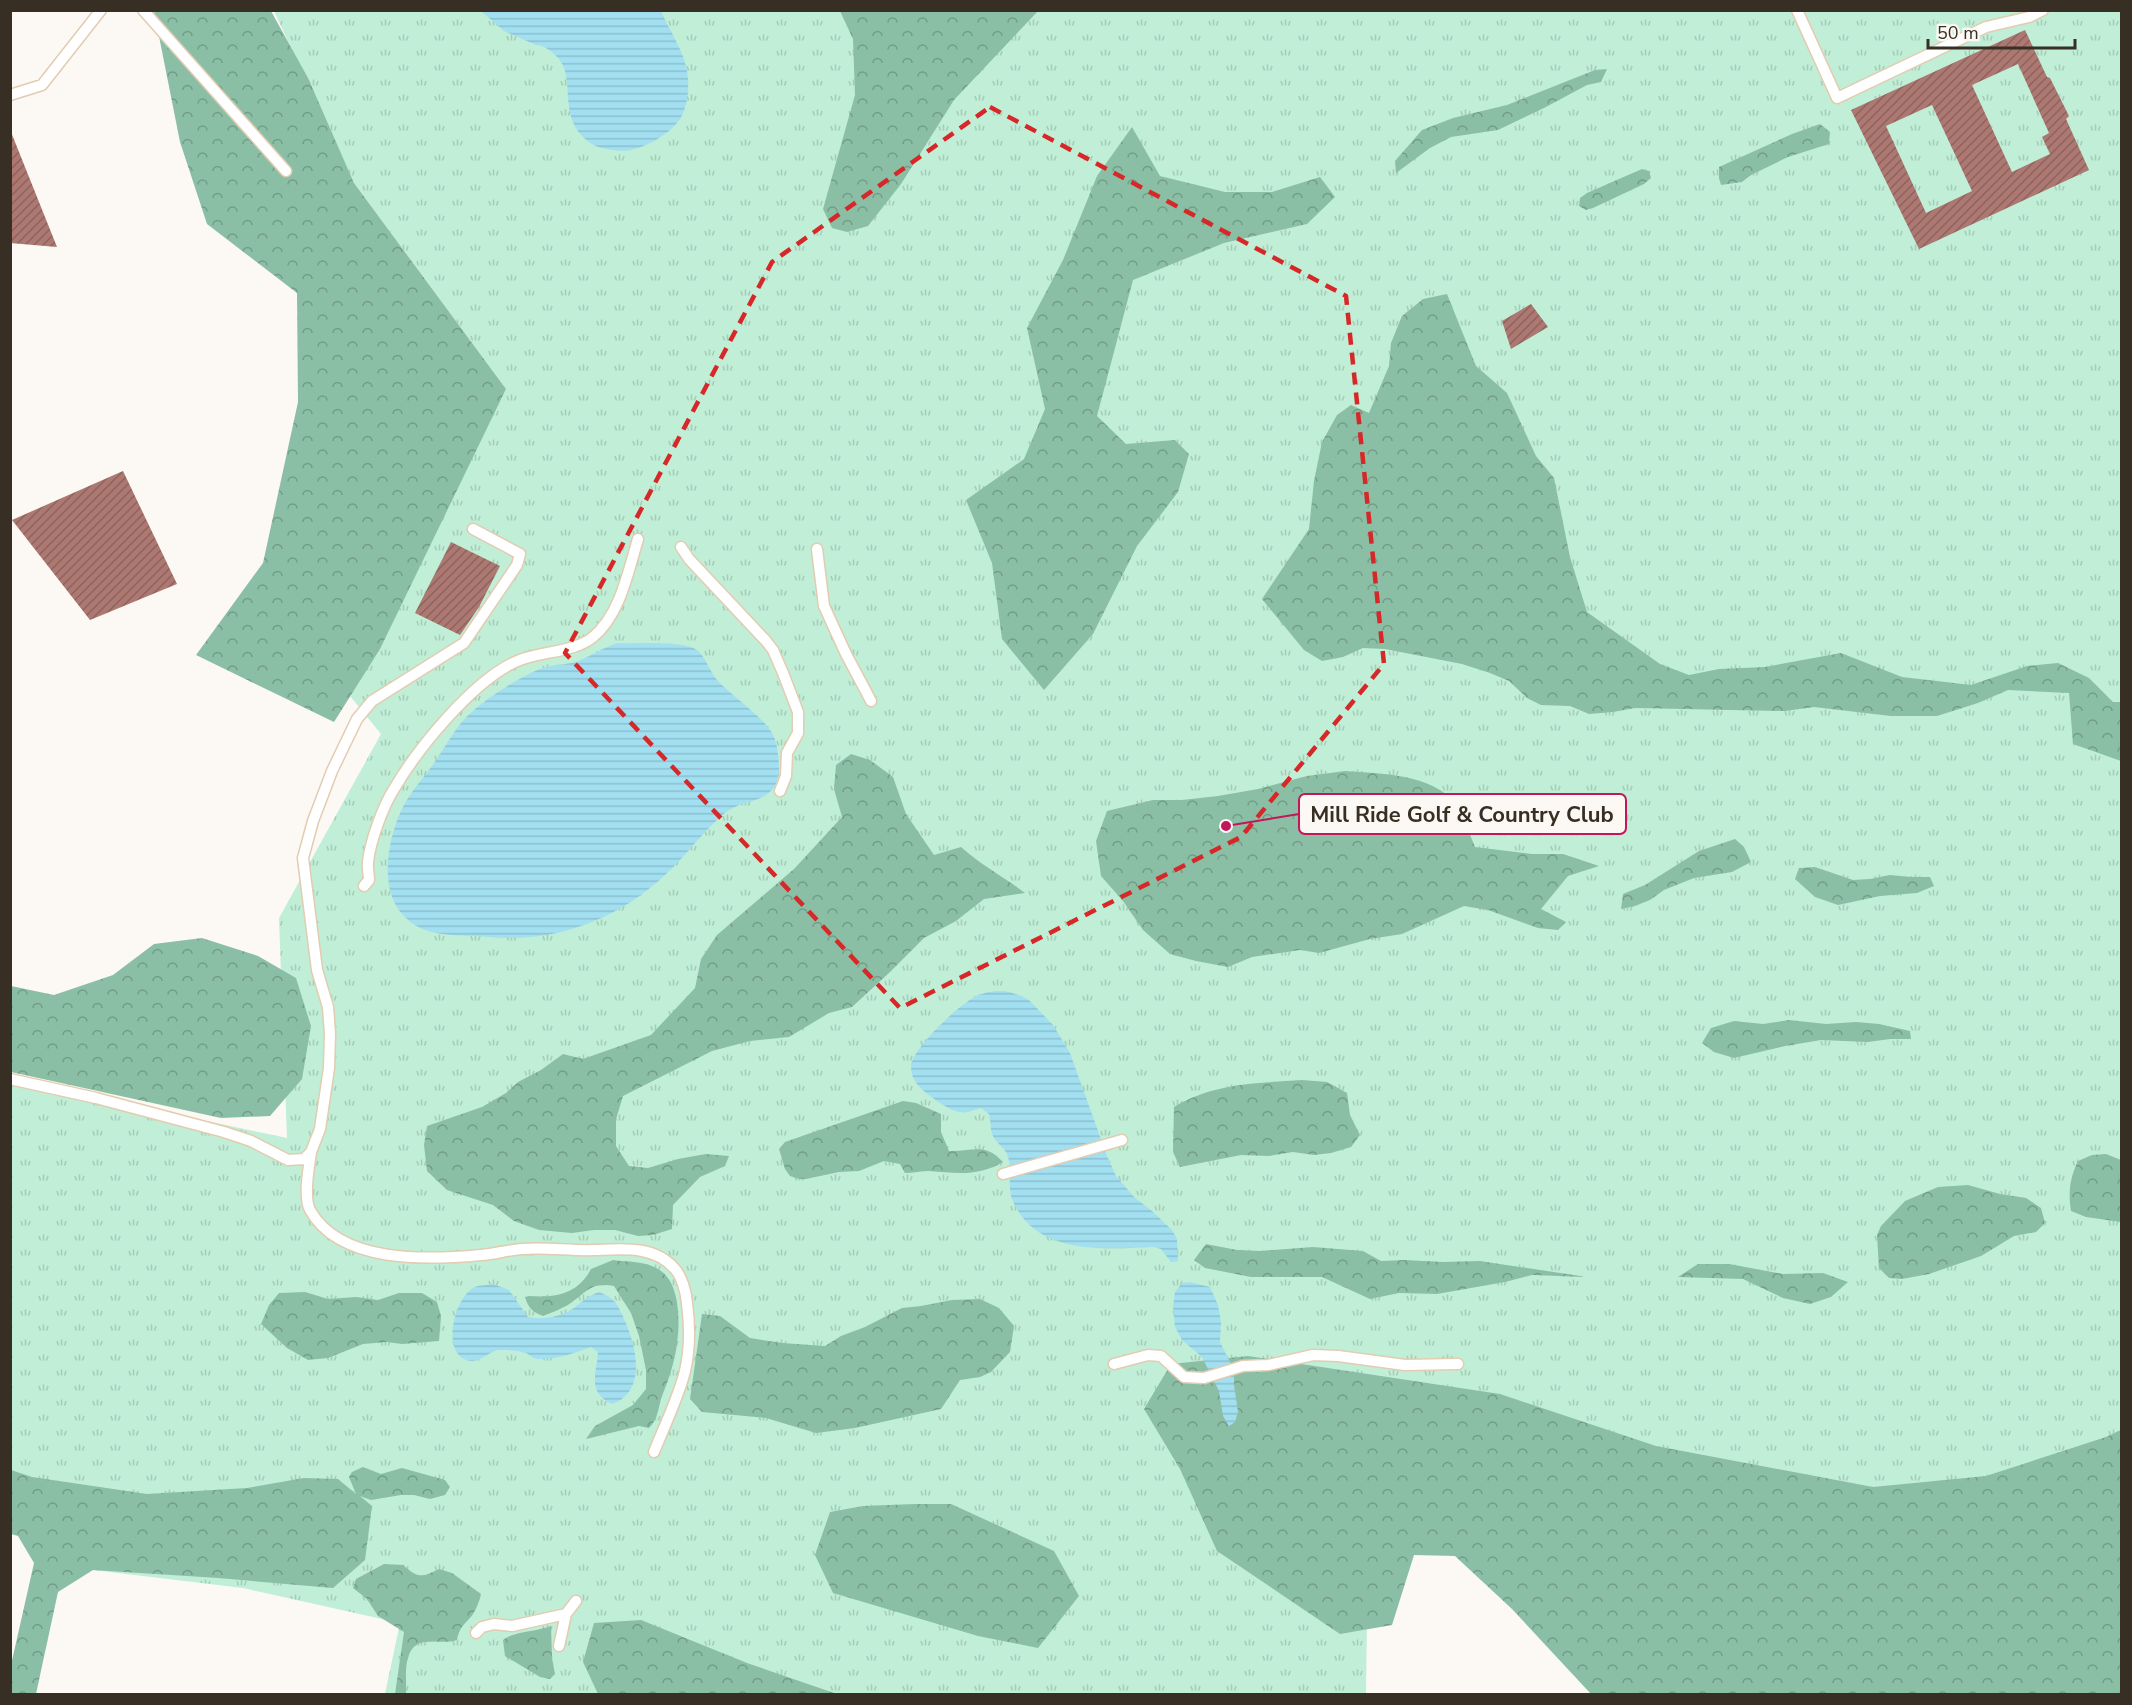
<svg xmlns="http://www.w3.org/2000/svg" width="2132" height="1705" font-family="'Nunito Sans',sans-serif">
  <style>
    .grass { fill: url(#grass-tufts) }
    .forest { fill: url(#forest-crowns) }
    .water { fill: url(#water-rules) }
    .building { fill: url(#building-hatch); fill-rule: evenodd }
    .lines { fill: none; stroke-linecap: round; stroke-linejoin: round }
    .service-casing { stroke: #e2ccb2; stroke-width: 13 }
    .service { stroke: #fff; stroke-width: 10 }
    .marked { fill: none; stroke: #d62828; stroke-width: 4.5; stroke-dasharray: 12 8; stroke-linejoin: round }
    .leader { fill: none; stroke: #c2185b; stroke-width: 2 }
    .callout-dot { fill: #c2185b; stroke: #fcf8f3; stroke-width: 2 }
    .callout { fill: #fcf8f3; stroke: #c2185b; stroke-width: 2 }
    .callout-label { font-size: 22px; text-anchor: middle; font-weight: bold; fill: #372e24 }
  </style>
  <defs>
    <pattern id="grass-tufts" width="24" height="20" patternUnits="userSpaceOnUse" patternTransform="scale(1.5)"><rect width="24" height="20" fill="#c0eed7"/><path d="M3 7l-1-3M5 7V3M7 7l1-3M15 17l-1-3M17 17v-4M19 17l1-3" fill="none" stroke="#a6ccb8"/></pattern>
    <pattern id="forest-crowns" width="20" height="18" patternUnits="userSpaceOnUse" patternTransform="scale(1.5)"><rect width="20" height="18" fill="#8abfa5"/><path d="M2 6a3 3 0 1 1 6 0M12 15a3 3 0 1 1 6 0" fill="none" stroke="#729c86"/></pattern>
    <pattern id="water-rules" width="6" height="5" patternUnits="userSpaceOnUse" patternTransform="scale(1.5)"><rect width="6" height="5" fill="#a2dff1"/><path d="M0 2.5h6" fill="none" stroke="#8cc0ce"/></pattern>
    <pattern id="building-hatch" width="6" height="6" patternUnits="userSpaceOnUse" patternTransform="scale(1.5)"><rect width="6" height="6" fill="#ac7871"/><path d="M-1 1l2-2M0 6l6-6M5 7l2-2" fill="none" stroke="#8d635d"/></pattern>
  </defs>
  <rect width="100%" height="100%" fill="#fcf8f3"/>
  <!-- grass -->
  <path class="grass" d="M274,11h1847v1504l-753,19 -2,160h-981l15,-71 -157,-35 -150,-18 -82,-39 -1,-452 277,59 -8,-220 102,-184 -31,-38 156,-307 -152,-206z"/>
  <!-- forest -->
  <path class="forest" d="M154,11h117l37,67 46,105 152,206 -126,260 -46,73 -138,-67 67,-92 35,-161 -1,-109 -90,-69 -27,-82z
    M840,11h198l-84,89 -53,84 -33,42 -21,6 -15,-4 -9,-19 32,-114 -2,-56z
    M1607,69l-6,13 -14,3 -43,23 -46,22 -47,7 -21,11 -34,25 -1,-12 27,-31 31,-12 54,-13 88,-35z
    M1820,124l10,8 -1,12 -41,13 -37,18 -9,7 -21,3 -2,-7v-11l73,-33z
    M1132,127l28,49 65,16h47l48,-15 15,20 -28,27 -83,19 -91,37 -36,136 29,28 49,-4 14,14 -11,38 -41,54 -44,88 -49,56 -42,-51 -10,-76 -26,-63 58,-41 21,-50 -18,-81 36,-68 34,-84z
    M1642,169l7,2 2,7 -7,6 -51,24 -7,2 -7,-4 1,-8 7,-5z
    M1447,294l29,72 31,27 29,63 18,22 16,79 17,55 73,52 29,11 30,-6 46,-2 76,-14 61,24 69,8 56,-19 31,-3 31,15 24,24h8v59l-48,-17 -4,-51 -61,-3 -30,13 -41,13h-46l-77,-9 -29,4 -150,-3 -22,4 -24,2 -19,-8 -29,-1 -14,-7 -18,-17 -19,-8 -28,-9 -77,-15 -22,-1 -20,9 -21,4 -18,-11 -42,-51 47,-70 5,-48 8,-39 15,-27 14,-10 18,8 20,-47 2,-23 11,-27 21,-17z
    M851,754l19,6 23,17 13,37 28,41 27,-8c20,18 43,30 64,46l-41,6 -28,22 -32,17 -34,34 -38,35 -23,6 -40,24 -39,4 -38,10 -89,45 -7,23v27l13,20 19,2 30,-9 28,-5 23,2 -4,10 -25,11 -27,28 -1,24 -19,6 -15,1 -23,-6h-21l-22,3 -33,-3 -25,-9 -21,-16 -46,-15 -20,-19 -3,-26 3,-19 55,-19 24,-14 12,-11 23,-12 22,-16 20,5 68,-24 44,-47 6,-29 16,-24 77,-66 48,-52 -8,-28 2,-24z
    M1345,771c36,3 86,2 111,33 9,11 13,30 19,43l57,7h31l36,12 -31,10 -27,33 25,13 -8,8 -20,-2 -50,-18 -24,-4 -62,28 -32,5 -51,14 -19,-3 -48,7 -24,10 -32,-6 -26,-7 -27,-24 -20,-29 -22,-25 -5,-35 11,-30 46,-11h29l36,-4 40,-7 49,-13z
    M1735,839l9,8 7,15 -19,10 -38,6 -30,12 -14,10 -15,6 -14,3 2,-15 22,-9 54,-34z
    M1815,867l38,13 17,-1 20,-4 21,2h19l4,9 -17,7 -37,3 -42,9 -23,-8 -20,-18 4,-11z
    M202,938l56,18 38,22 15,48 -9,53 -32,37 -49,2 -210,-46v-86l43,9 59,-20 41,-31z
    M1789,1020l37,4 30,-2 23,2 31,7 1,8h-21l-22,3 -47,-2 -36,6 -51,12 -20,-6 -12,-9 9,-15 23,-7 29,3z
    M1302,1080l25,2 20,11 3,22 10,20 -9,12 -20,6 -17,2 -21,-3 -24,4 -28,-1 -61,12 -7,-15 1,-45c39,-24 84,-24 128,-27z
    M903,1101l13,2 25,11v18l8,19c24,1 35,-9 54,11 -26,15 -46,11 -74,9 -8,0 -16,2 -24,2l-5,-9 -16,-3 -25,10 -20,1 -33,7h-7l-9,-3 -5,-7 -6,-20 6,-7z
    M2106,1154l15,6v62l-35,-5 -15,-6c-3,-19 -1,-33 7,-50l14,-6z
    M1968,1185l32,9 26,4 15,10 4,15 -9,9 -22,4 -33,20 -52,18 -27,5 -13,-1 -10,-10 -2,-33 4,-9 24,-25 33,-14z
    M1206,1244l31,6 23,1 53,-4 50,4 18,10 24,-1 38,2 37,-1 107,16 -55,-2 -27,7 -68,12 -38,-1 -29,6 -48,-22h-71l-46,-9 -11,-8z
    M613,1260c14,2 33,1 45,9 27,15 22,70 15,95 -3,12 -8,24 -12,35 -3,12 -4,21 -12,29l-10,-2 -53,13 9,-13 38,-21 13,-16v-19l-7,-34 -8,-23 -17,-27c-25,-5 -28,8 -48,20 -7,4 -16,7 -23,10 -10,-4 -15,-8 -18,-19l4,-1c27,2 49,-2 62,-27z
    M1698,1264h31l54,10 40,-1 25,9 -17,15 -21,7 -27,-6 -40,-19 -65,-2z
    M305,1292l23,7 28,-2 22,3 21,-7h23l15,9 4,14 -2,25 -37,3 -15,-2 -24,2 -35,14 -20,2 -21,-12 -26,-24 8,-19 10,-12z
    M980,1299l19,9 15,18 -4,26 -19,20 -11,5 -20,3 -19,29 -86,19 -39,5 -50,-15 -64,-6 -12,-13 12,-85 18,2 30,22 32,5 43,3 16,-10 24,-9 37,-19 19,-2 31,-6z
    M1248,1356l252,38 156,52 217,41 113,-11 120,-39 15,-7v264h-530l-79,-85 -57,-53 -41,-1 -22,70 -52,9 -123,-83 -37,-82 -36,-60 27,-45z
    M363,1467l18,7 21,-6 43,12 5,7 -5,8 -15,4 -16,-4h-13l-30,5 -11,-4 12,10 -7,54 -32,28 -115,-10 -125,-8 -35,22 -22,102h-25v-29l23,-102 -16,-27 -7,-2v-64l21,7 115,17 100,-6 57,-10 34,1 18,15 -7,-17 3,-5z
    M915,1504h36l103,47 25,45 -41,52 -60,-12 -145,-43 -18,-38 15,-43 33,-6z
    M384,1564l19,1c15,13 18,13 36,4l13,4 29,21c-2,7 -4,14 -8,20 -8,11 -13,11 -16,26 -13,4 -20,0 -32,2 -24,3 -18,36 -19,52h-11l9,-62 -26,-16 -11,-17 -14,-11 3,-9z
    M641,1620l106,43 90,31h-239l-15,-32 11,-39z
    M551,1626l1,32 3,16 -5,5 -10,-2 -35,-21 -2,-16c11,-9 33,-8 48,-14z"/>
  <!-- water -->
  <path class="water" d="M481,11h180c9,21 26,44 27,68 1,13 -1,29 -8,40 -10,15 -33,28 -50,31 -9,2 -19,0 -28,-2 -8,-2 -13,-5 -19,-11 -24,-24 -8,-58 -24,-78 -5,-6 -15,-14 -23,-14l-32,-14z
    M617,643c18,1 66,-3 80,7 9,7 13,23 21,31 14,15 45,36 54,52 4,7 5,14 6,21 1,9 2,18 -1,27 -8,23 -36,18 -52,32 -23,19 -39,43 -60,62 -49,46 -111,68 -177,62 -28,-3 -61,2 -82,-19 -28,-25 -19,-76 -5,-107 8,-18 22,-32 33,-48 13,-18 22,-38 39,-52 14,-13 54,-39 73,-44 11,-3 22,-2 32,-6 13,-5 25,-13 39,-18z
    M995,991h10l17,5 8,5 23,24 17,28 37,103 9,20 18,21 18,14 20,19 5,9 1,22 -7,1 -10,-13 -7,-2c-49,2 -119,9 -142,-48 -5,-13 1,-30 -5,-45 -3,-7 -11,-11 -14,-18 -3,-6 -2,-15 -4,-22l-8,-6c-5,1 -9,3 -13,4 -13,3 -28,-9 -38,-16 -10,-8 -19,-15 -19,-30 1,-17 47,-60 62,-68 6,-4 15,-6 22,-7z
    M1190,1282l20,5 8,18 3,17 -1,20 14,28v15l4,27 -3,10 -6,4 -6,-10 -4,-25 -17,-34 -20,-17 -7,-13 -2,-20 2,-15 7,-9z
    M493,1284l16,6 19,27c15,3 33,0 46,-9 9,-7 14,-12 25,-16 4,2 10,4 13,7 5,4 9,13 12,20 12,26 24,72 -12,85 -26,-12 -15,-31 -14,-52l-7,-5c-17,6 -35,13 -53,12 -5,0 -8,-4 -12,-6 -9,-3 -19,-3 -28,-3 -11,2 -20,16 -34,9 -22,-11 -9,-63 11,-72 5,-2 13,-2 18,-3z"/>
  <!-- building -->
  <path class="building" d="M2025,30l22,47 3,1 19,38 -3,3 23,51 -170,79 -68,-139zM2018,64l31,69 -7,4 8,17 -38,18 -40,-87zM1932,105l40,86 -46,22 -40,-87z
    M11,132l46,115 -47,-4z
    M1531,304l17,23 -37,22 -9,-28z
    M123,471l54,113 -87,36 -78,-100z
    M451,542l49,24 -21,41 -19,28 -45,-22z"/>
  <g class="lines">
    <!-- service casing -->
    <g class="service-casing">
      <path id="service" d="M143,10l143,161
        M1797,10l40,88 149,-71 43,-10 14,-7
        M10,95l32,-10 59,-75
        M681,547l8,12 77,82 7,9 10,23 15,39v21l-11,20 -1,23 -6,15
        M817,549l7,57 22,48 25,47
        M364,886l5,-6c0,-6 -2,-13 -1,-18 2,-20 15,-56 26,-73 24,-41 78,-107 121,-127 23,-11 59,-9 78,-25 27,-22 35,-65 45,-98
        M10,1079l86,19 128,34 27,9 37,19 16,-1 7,-7 9,-23 9,-61 1,-34 -2,-27 -11,-37 -14,-112 10,-37 19,-50 25,-52 15,-18 92,-58 53,-78 3,-11 -47,-25
        M311,1152c-2,14 -8,45 -1,58 30,54 118,50 171,45 14,-1 27,-5 41,-6 24,-2 48,2 73,1 28,-1 59,-5 80,19 7,8 11,23 12,34 3,23 3,46 -2,68 -6,25 -21,56 -31,81
        M1003,1174l119,-34
        M1114,1364l34,-9 13,1 23,21 20,1 39,-12 25,-1 45,-10 25,1 67,9 53,-1
        M476,1633l6,-6 12,-3 18,2 54,-12 10,-13
        M559,1646l7,-32"/>
    </g>
    <!-- service -->
    <use href="#service" class="service"/>
  </g>
  <!-- marked area -->
  <path class="marked" d="M990,107l356,189 38,368 -143,173 -341,171 -335,-355 207,-391z"/>
  <!-- callouts -->
  <path class="leader" d="M1226 826L1299 814"/>
  <circle class="callout-dot" cx="1226" cy="826" r="6"/>
  <rect class="callout" x="1299" y="794" width="327" height="40" rx="6"/>
  <g class="callout-label">
    <text x="1462" y="822">Mill Ride Golf &amp; Country Club</text>
  </g>
  <!-- border -->
  <rect width="2132" height="1705" fill="none" stroke="#372e24" stroke-width="24"/>
  <!-- scale -->
  <path d="M1928 39v9h147v-9" fill="none" stroke="#372e24" stroke-width="3"/>
  <text x="1937" y="39" font-size="18" fill="#372e24" stroke="#fcf8f3" stroke-width="4.5" paint-order="stroke">50 m</text>
</svg>
